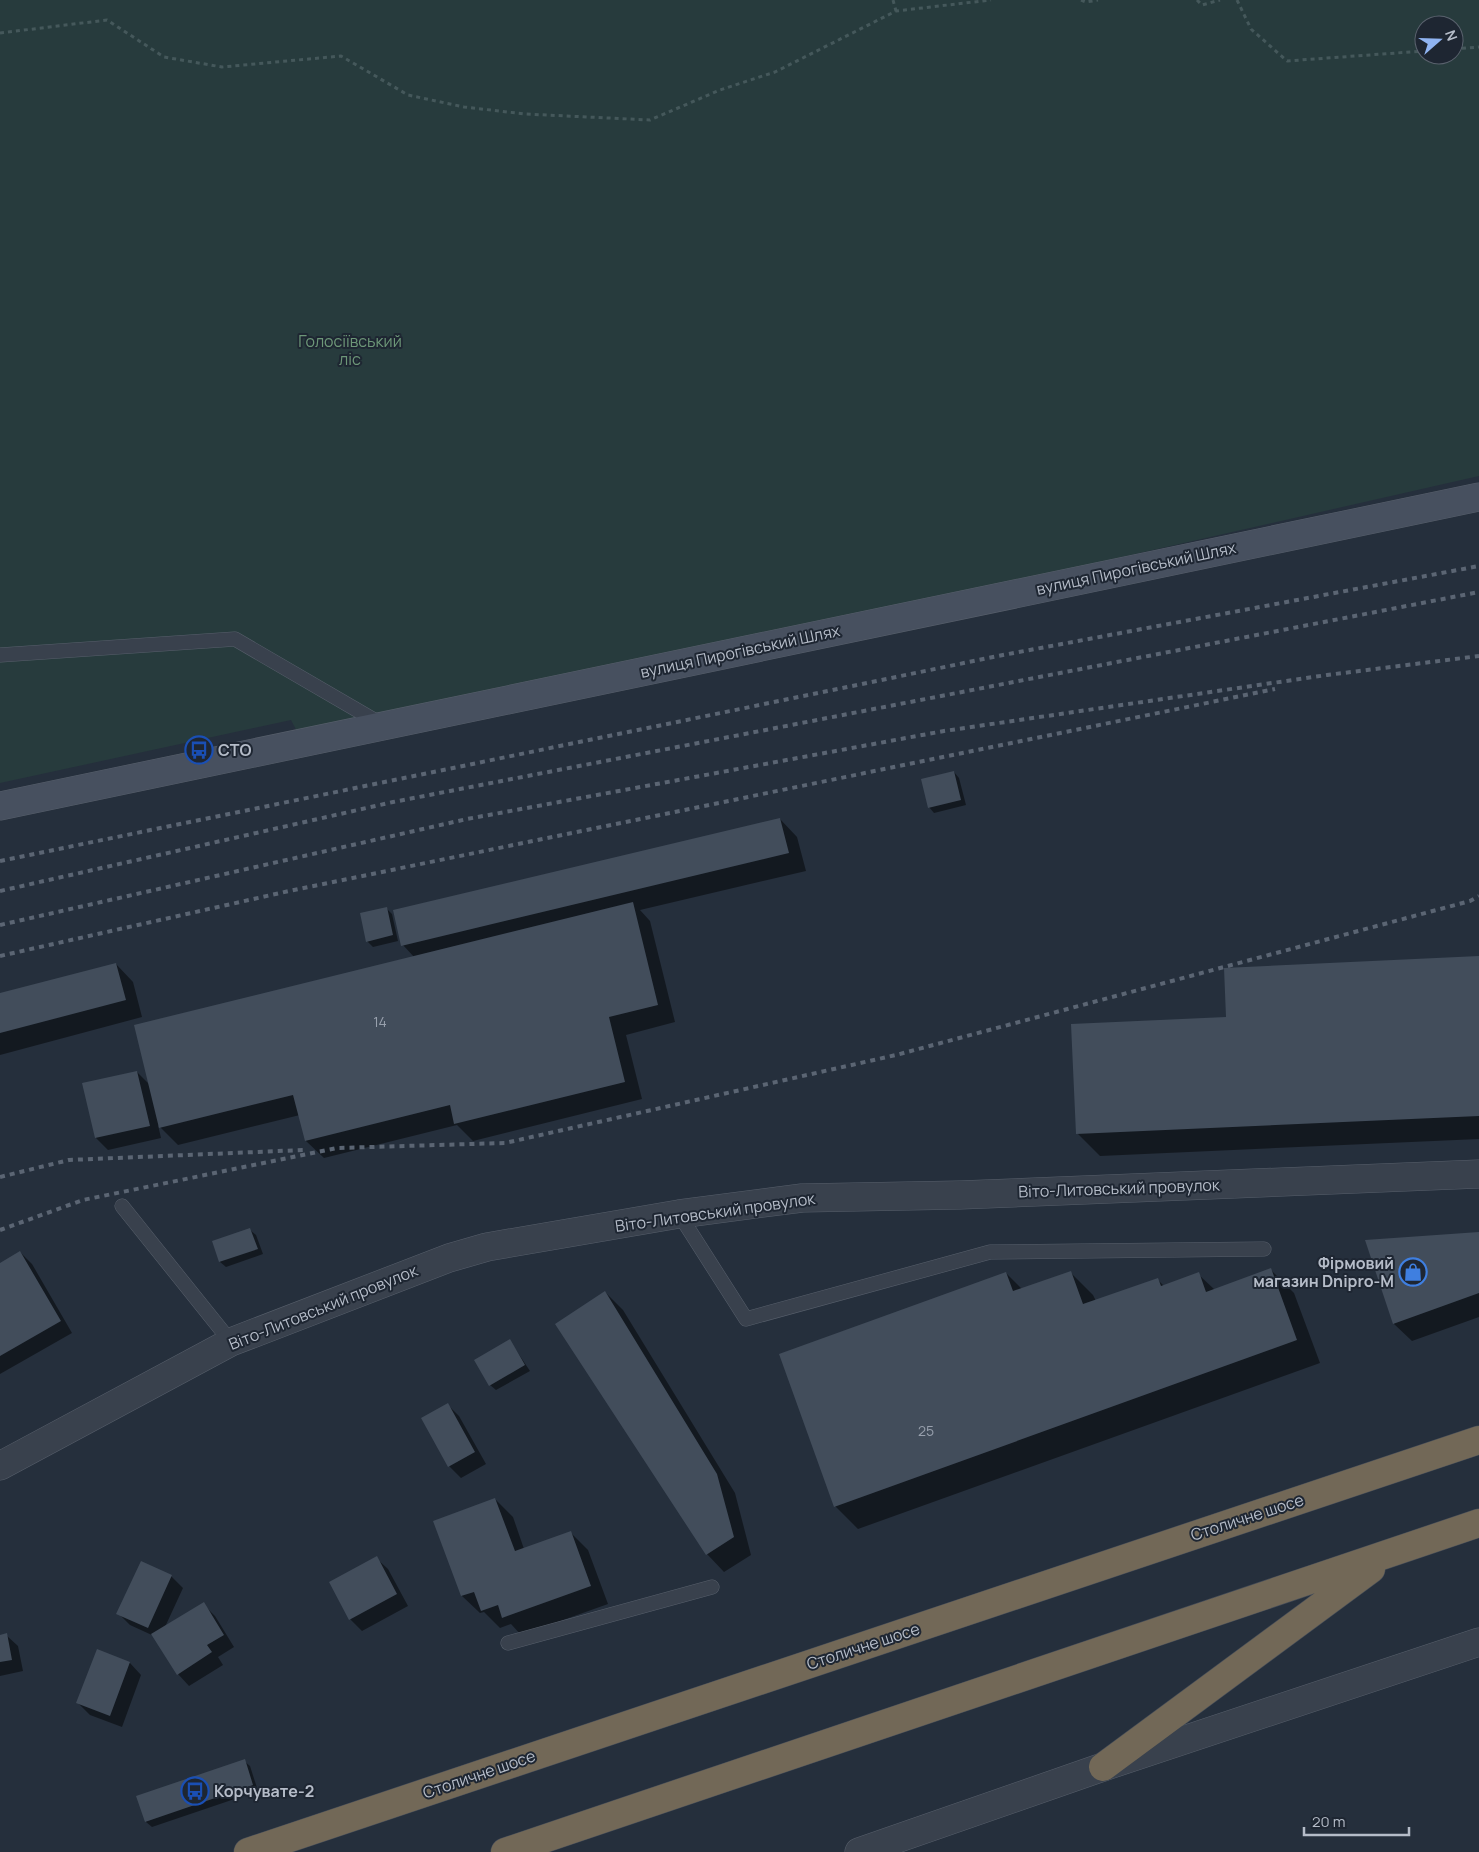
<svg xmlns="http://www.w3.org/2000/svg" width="1479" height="1852" font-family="Manrope,sans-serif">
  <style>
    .green { fill: #273b3d; fill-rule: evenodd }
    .shadow { fill: #0007 }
    .building { fill: #424d5b }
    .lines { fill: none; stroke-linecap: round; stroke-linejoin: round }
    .lane-casing { stroke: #575f6b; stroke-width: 15 }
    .street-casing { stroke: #575f6b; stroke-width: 29 }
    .secondary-casing { stroke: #575f6b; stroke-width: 29 }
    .highway-casing { stroke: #444c58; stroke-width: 29 }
    .path { stroke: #45585b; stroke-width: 3; stroke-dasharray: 4 4; stroke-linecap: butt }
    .lane { stroke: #39414d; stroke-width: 14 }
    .street { stroke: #39414d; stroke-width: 28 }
    .secondary { stroke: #47505f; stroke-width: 28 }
    .highway { stroke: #726857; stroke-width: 28 }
    .rail { stroke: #5b6573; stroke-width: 4; stroke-dasharray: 5 5; stroke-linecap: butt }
    .labels { text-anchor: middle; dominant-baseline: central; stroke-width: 4; stroke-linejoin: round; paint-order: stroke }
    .number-label { font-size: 14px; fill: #98a0ad }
    .park-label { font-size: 16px; fill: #6d9778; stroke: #1e2632 }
    .street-label { font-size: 16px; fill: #b5bcc8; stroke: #1e2632 }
    .poi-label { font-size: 16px; font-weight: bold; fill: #b5bcc8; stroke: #1e2632; text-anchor: start }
  </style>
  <rect width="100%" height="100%" fill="#252f3c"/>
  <!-- green -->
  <path class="green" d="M0,0h1479v476l-1176,267 -12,-23 -291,63zM1424,25h30v30h-30z"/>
  <!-- shadow -->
  <path class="shadow" d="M954,772l5,6 7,27 -32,8 -5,-6z
    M780,819l17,18 9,34 -166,39 10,11 25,101 -49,13 16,64 -169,42 -16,-16 -133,33 -18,-17 -6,-26 -122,30 -20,-20 3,13 -53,12 -12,-12 -12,-54 53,-12 13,13 264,-128 -11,-12z
    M386,908l6,6 6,27 -25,6 -6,-6z
    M1479,958v181l-379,17 -23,-23z
    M116,964l17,18 9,35 -142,38v-60z
    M250,1230l6,5 7,19 -37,13 -6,-5 -6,-20z
    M1479,1234v83l-67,24 -18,-17 -27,-82z
    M20,1252l12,12 40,69 -72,41v-110z
    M1271,1270l23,23 26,70 -462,166 -23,-23 171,-233 16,16 48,-17 23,23 3,6 61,-22 7,7 34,-12 17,16z
    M605,1292l18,18 112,183 16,62 -27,17 -17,-18z
    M510,1341l20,30 -34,19 -6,-5z
    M448,1405l11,11 27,48 -25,14 -12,-12z
    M495,1499l18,18 11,32 46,-17 18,18 20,54 -87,31 -10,-11 -11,4 -16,-16 -4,1 -18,-17 -27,-75z
    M376,1558l12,11 20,37 -46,25 -12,-12z
    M141,1563l30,13 12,12 -18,39 38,-23 12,12 19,31 -16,10 5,8 -34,21 -11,-12 -24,-38 -24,-11 -12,-12z
    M6,1635l12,11 5,25 -23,5v-40z
    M98,1651l32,12 11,12 -19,52 -32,-12 -12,-12z
    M244,1761l6,5 8,25 -106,36 -6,-5 -8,-25z"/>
  <!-- building -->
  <path class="building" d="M954,771l7,29 -33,8 -7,-29z
    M780,818l9,35 -388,93 -8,-36z
    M633,902l25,103 -49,12 16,65 -171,42 -4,-19 -145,36 -12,-46 -134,33 -25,-103z
    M387,907l6,28 -27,7 -6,-29z
    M1479,956v160l-403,18 -5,-110 155,-7 -2,-49z
    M116,963l10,37 -126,33v-40z
    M137,1071l13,55 -55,12 -13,-55z
    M250,1228l8,21 -39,13 -7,-21z
    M1479,1232v61l-86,31 -28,-84z
    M20,1251l41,70 -61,35v-93z
    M1271,1268l26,72 -463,167 -55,-153 227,-82 7,19 58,-20 12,33 75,-26 3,8 38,-14 7,20z
    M605,1291l112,183 17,63 -28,18 -151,-231z
    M510,1339l15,26 -36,21 -15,-26z
    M448,1403l27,49 -27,15 -27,-49z
    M495,1498l20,53 56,-20 20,55 -89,32 -4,-13 -17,6 -7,-19 -13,4 -28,-75z
    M377,1556l20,38 -48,26 -20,-38z
    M141,1561l31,14 -24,53 -32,-14z
    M204,1602l20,33 -17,10 5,7 -35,23 -26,-41z
    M7,1633l5,27 -12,2v-27z
    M97,1649l33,13 -20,54 -34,-13z
    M245,1759l8,26 -108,37 -9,-26z"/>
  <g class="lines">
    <!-- lane casing -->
    <g class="lane-casing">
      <path id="lane" d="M0,655l235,-16 146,85
        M122,1206l109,136
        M679,1214l67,105 244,-67 274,-3
        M508,1643l204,-56"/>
    </g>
    <!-- street casing -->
    <g class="street-casing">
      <path id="street" d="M0,1466l231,-124 218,-84 38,-11 192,-33 123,-16 158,-3 519,-21
        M859,1852l244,-85 376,-125"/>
    </g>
    <!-- secondary casing -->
    <g class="secondary-casing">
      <path id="secondary" d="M0,806l1479,-309"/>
    </g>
    <!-- highway casing -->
    <g class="highway-casing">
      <path id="highway" d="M1103,1767l268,-198
        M248,1852l1231,-412
        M505,1852l974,-329"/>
    </g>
    <!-- path -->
    <path class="path" d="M893,0l3,11
      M1081,0l5,2 12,-2
      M1197,0l5,5 18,-5
      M1237,0l14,29 36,32 137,-10
      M0,33l107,-13 57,37 58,10 119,-11 67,39 56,12 61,7 125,6 70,-30 55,-18 121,-61 95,-11
      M1454,49l25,-2"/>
    <!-- lane -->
    <use href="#lane" class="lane"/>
    <!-- street -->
    <use href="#street" class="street"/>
    <!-- secondary -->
    <use href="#secondary" class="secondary"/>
    <!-- highway -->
    <use href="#highway" class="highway"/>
    <!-- rail -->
    <path class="rail" d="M0,861l1003,-206 476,-89
      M0,891l393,-89 1086,-210
      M0,925l467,-106 477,-88 383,-56 152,-19
      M0,956l289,-65 986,-202
      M0,1177l69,-17 234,-10
      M0,1230l83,-30 254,-52 168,-5 391,-88 574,-154 9,-5"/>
  </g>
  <!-- icons -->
  <defs>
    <g id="bus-ring" transform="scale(1.4375)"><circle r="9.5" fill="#1e2632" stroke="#1a4fb4" stroke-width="1.5"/><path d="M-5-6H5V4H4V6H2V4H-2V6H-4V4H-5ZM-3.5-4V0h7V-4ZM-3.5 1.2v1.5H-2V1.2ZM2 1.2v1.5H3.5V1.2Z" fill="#1a4fb4"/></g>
    <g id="shop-ring" transform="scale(1.4375)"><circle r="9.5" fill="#1e2632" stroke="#3f7fe0" stroke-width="1.5"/><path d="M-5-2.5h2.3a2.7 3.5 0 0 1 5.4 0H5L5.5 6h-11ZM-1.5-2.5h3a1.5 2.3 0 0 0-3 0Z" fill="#3f7fe0"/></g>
  </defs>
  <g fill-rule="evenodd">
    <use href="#bus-ring" x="199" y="750"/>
    <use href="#shop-ring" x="1413" y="1272"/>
    <use href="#bus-ring" x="195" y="1791"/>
  </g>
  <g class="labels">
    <!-- number labels -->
    <g class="number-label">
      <text x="380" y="1021">14</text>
      <text x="926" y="1430">25</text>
    </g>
    <!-- park labels -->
    <g class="park-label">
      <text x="350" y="341">Голосіївський<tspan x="350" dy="18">ліс</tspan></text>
    </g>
    <!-- street labels -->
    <g class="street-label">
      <text transform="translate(1136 568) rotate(-12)">вулиця Пирогівський Шлях</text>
      <text transform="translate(740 651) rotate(-12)">вулиця Пирогівський Шлях</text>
      <text transform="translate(1119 1188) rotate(-2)">Віто-Литовський провулок</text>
      <text transform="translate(715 1212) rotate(-8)">Віто-Литовський провулок</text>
      <text transform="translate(323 1307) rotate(-22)">Віто-Литовський провулок</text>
      <text transform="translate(1247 1517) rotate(-18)">Столичне шосе</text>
      <text transform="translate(863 1646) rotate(-18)">Столичне шосе</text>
      <text transform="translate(479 1774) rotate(-19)">Столичне шосе</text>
    </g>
    <!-- poi labels -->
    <g class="poi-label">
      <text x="218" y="750">СТО</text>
      <text x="1394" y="1263" text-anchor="end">Фірмовий<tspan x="1394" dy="18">магазин Dnipro-M</tspan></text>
      <text x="214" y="1791">Корчувате-2</text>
    </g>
  </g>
  <!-- north arrow -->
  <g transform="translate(1439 40) rotate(70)"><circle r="24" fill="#1e2632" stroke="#5a626e"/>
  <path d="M0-4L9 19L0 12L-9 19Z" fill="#90b4f2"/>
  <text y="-8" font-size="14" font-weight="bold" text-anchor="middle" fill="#b5bcc8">N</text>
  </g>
  <!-- scale -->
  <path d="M1304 1827v8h105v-8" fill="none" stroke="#b5bcc8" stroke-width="2.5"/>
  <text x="1312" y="1827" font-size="15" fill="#b5bcc8" stroke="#1e2632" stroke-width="4" paint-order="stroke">20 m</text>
</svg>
